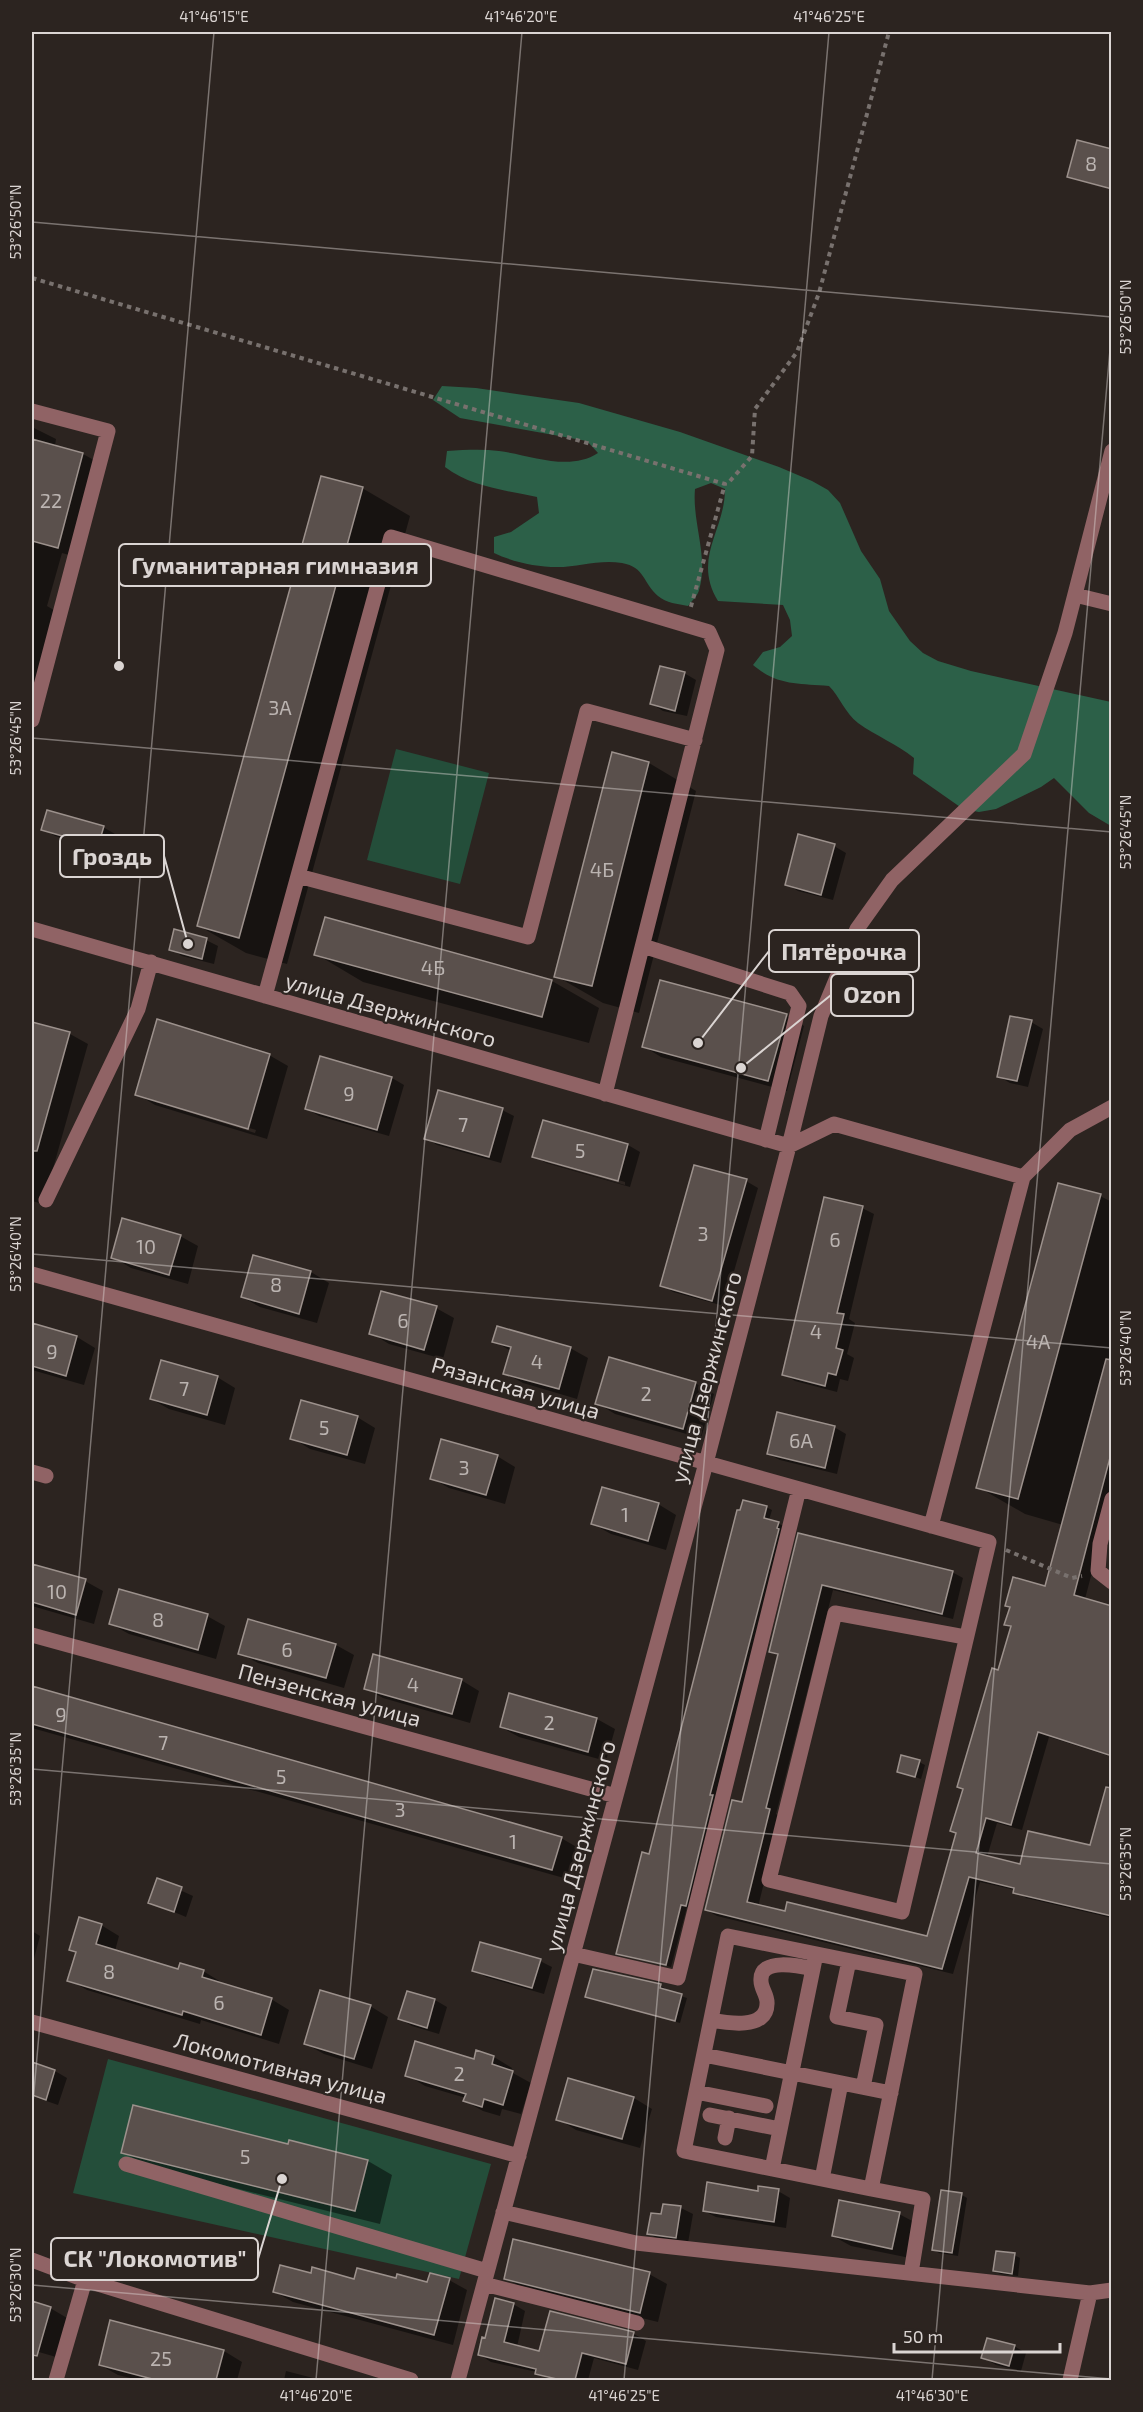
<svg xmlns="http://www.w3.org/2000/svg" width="1143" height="2412" font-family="'Exo 2',sans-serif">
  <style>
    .green { fill: #244e3a }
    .forest { fill: #2c6048 }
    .shadow { fill: #0007; fill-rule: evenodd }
    .building { fill: #5a504c; stroke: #9c918c; stroke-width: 1.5 }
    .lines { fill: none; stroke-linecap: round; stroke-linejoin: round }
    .path { stroke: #78716e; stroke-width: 4; stroke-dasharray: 4.5 4.5; stroke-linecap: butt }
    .minor { stroke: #906365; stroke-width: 15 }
    .ticks { fill: none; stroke: #dbd5d3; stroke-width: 1.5; stroke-opacity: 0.45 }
    .labels { text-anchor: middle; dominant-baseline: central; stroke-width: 4.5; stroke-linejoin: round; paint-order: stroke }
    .number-label { font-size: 20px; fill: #bbb4b1 }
    .street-label { font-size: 22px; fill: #dbd5d3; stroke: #2c2420 }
    .leader { fill: none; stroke: #dbd5d3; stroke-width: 2 }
    .callout-dot { fill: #dbd5d3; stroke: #2c2420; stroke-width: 2 }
    .callout { fill: #2c2420; stroke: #dbd5d3; stroke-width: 2 }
    .callout-label { font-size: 24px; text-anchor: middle; font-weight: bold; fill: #dbd5d3 }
    .neatline { fill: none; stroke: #dbd5d3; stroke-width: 2 }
    .ticks-label { font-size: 15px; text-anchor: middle; fill: #dbd5d3 }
  </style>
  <rect width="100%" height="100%" fill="#2c2420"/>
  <!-- green -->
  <path class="green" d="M396,749l93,24 -29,111 -93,-24z
    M108,2059l383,105 -32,115 -386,-86z"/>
  <!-- forest -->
  <path class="forest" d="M442,386l34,2 103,15 101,29 99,35 33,14 16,9 12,13 21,48 19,28 9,32 21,30 13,12 15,8 33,10 140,31v124l-22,-13 -35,-35 -13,9 -45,22 -17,3 -16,-3 -50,-35 1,-16c-17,-14 -38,-22 -56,-35 -13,-10 -18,-26 -29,-37 -31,-3 -51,0 -76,-21l10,-13 17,-5 12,-11 -2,-16 -7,-15 -65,-4c-26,-43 7,-70 7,-112l-14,-6 -16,6c-3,34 14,68 4,101 -1,5 -7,11 -11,16 -10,-2 -22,-3 -30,-10 -15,-13 -13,-29 -36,-33 -22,-4 -43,4 -65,4 -21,0 -44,-5 -63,-14v-16l17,-5 28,-19 -2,-16c-32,-7 -66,-10 -92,-30l2,-16c18,-1 35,-2 52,0 32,4 70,21 99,2l-11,-12 -127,-23 -27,-18z"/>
  <!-- shadow -->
  <path class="shadow" d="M1112,150v40l-43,-13z
    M32,427l24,12 -1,7 28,8 18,10 -25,93 -14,-4 -15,53 12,7 -27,87z
    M362,488l48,28 -123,448 -41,-11 -47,-27z
    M684,673l12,7 -9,36 -24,-5 -11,-7z
    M613,754l36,9 47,28 -57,222 -36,-10 -47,-27z
    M103,827l12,7 -5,18 -55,-16 -12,-7z
    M834,846l12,7 -13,47 -35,-9 -12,-7z
    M206,940l12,6 -4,18 -32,-8 -11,-7z
    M316,954l236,27 47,27 -10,35 -226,-61z
    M786,1016l18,10 -17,65 -126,-34 -18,-11z
    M1031,1022l12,7 -15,58 -18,-4 -12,-7z
    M32,1024l38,10 18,10 -45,160 -11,-3z
    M269,1055l19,11 -21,73 -112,-34 -18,-11zM155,1099l101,31 -1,3 -100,-31z
    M321,1058l71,20 12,7 -15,51 -70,-20 -12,-7z
    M502,1110l12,6 -13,47 -64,-18 -11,-7z
    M544,1121l84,24 12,7 -10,35 -84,-24 -12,-7zM545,1159l80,23v3l-80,-23z
    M746,1181l12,7 -34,118 -51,-14 -11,-7z
    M1100,1196l12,6v294l-27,103 27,8v150l-63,-20 -27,93 -25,-7 -10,34 34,9 70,-19 21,-75v146l-86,-20 -11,-8 -35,-8 -27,92 -236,-58 -11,-6 37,-106 36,-148 -9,-5 29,-116 153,37 11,6 -10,41 -120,-29 -57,224 4,3 -22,90 170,31 84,-311 -6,-3 40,-36 17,-63 -38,-11 -47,-27z
    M862,1208l12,6 -25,105 6,4 -8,31 7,4 -6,23 -8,-2 -3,13 -42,-11 -12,-7z
    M180,1236l18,10 -10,38 -57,-16 -18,-11z
    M311,1272l18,11 -12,40 -57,-16 -18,-10z
    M436,1308l18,10 -11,41 -54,-15 -18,-11z
    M32,1324l45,13 18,11 -11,37 -52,-15z
    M494,1341l76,7 18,10 -11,41 -54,-16 -18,-10 6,-22z
    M217,1377l18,11 -10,37 -56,-16 -18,-10z
    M695,1383l19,11 -13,44 -86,-24 -18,-11z
    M357,1417l18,11 -10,36 -55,-15 -18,-11z
    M834,1427l12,7 -9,40 -57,-14 -12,-6z
    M497,1456l18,11 -10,37 -56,-16 -18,-10z
    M658,1504l18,11 -10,35 -55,-16 -18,-10z
    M766,1507l6,3 -3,10 15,6 -69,272 3,2 -27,108 -4,-1 -16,60 -48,-11 -6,-3z
    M32,1565l53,16 18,10 -9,33 -62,-18z
    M207,1616l18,10 -9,33 -87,-25 -18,-10z
    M336,1645l18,10 -10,33 -86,-25 -18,-10z
    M461,1680l18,11 -9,32 -87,-25 -18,-10z
    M32,1688l529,150 19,11 -9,31 -539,-152z
    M510,1695l87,24 18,10 -9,32 -87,-24 -18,-10z
    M919,1762l6,3 -4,14 -23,-8z
    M158,1880l35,16 -7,21 -36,-15z
    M101,1925l18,11 -4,15 64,20h24l18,11v2l50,15 18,11 -10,34 -78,-24 -1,4 -113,-34 -18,-10 8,-27 -7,-4z
    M32,1931l8,5 -8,30z
    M540,1961l12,6 -8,27 -58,-17 -12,-7z
    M594,1971l67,15 5,3 -1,2 22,7 -7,25 -93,-27z
    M408,1992l27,8 12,7 -8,27 -27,-8 -12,-7z
    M370,2006l18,11 -16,52 -48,-15 -18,-10z
    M494,2057l18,11 -1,4 20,11 -10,31 -19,-5 -2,7 -17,-5 -18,-10 1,-3 -41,-12 -18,-11z
    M32,2064l23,7 12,7 -9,27 -26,-9z
    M634,2098l18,11 -12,39 -64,-18 -18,-11z
    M290,2142l78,19 24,14 -12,49 -233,-58 -24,-14 166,-7z
    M778,2191l12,7 -4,30 -70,-11 -12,-6z
    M962,2195l5,3 -9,58 -19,-3 -5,-3z
    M664,2205l17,3 12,6 -5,29 -28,-3 -11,-6 14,-18z
    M899,2214l19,10 -8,34 -59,-12 -18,-10z
    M1014,2255l6,3 -2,18 -18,-2 -6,-3z
    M649,2274l18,10 -9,38 -134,-33 -18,-11z
    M397,2280l31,4 21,-4 18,10 -14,55 -160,-43 -18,-10 80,-11z
    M32,2303l18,5 24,14 -11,37 -31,-9z
    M513,2304l12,7 -8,36 23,5 11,-39 83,21 12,7 -8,29 -44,-12 -6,22h-38l-13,-8 -46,-10 -11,-7 6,-16z
    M111,2322l113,29 18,11 -5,18h-98l-21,-5 -18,-10z
    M1014,2346l12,7 -5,18 -25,-6 -12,-7z
    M286,2371l35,9h-37z"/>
  <!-- building -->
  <path class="building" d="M1077,140l35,9v40l-45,-12z
    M32,439l51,14 -25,95 -26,-7z
    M321,476l42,11 -124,451 -42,-12z
    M660,666l25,6 -10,39 -25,-7z
    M612,752l37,10 -57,224 -38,-9z
    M47,810l57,16 -6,20 -57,-16z
    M798,834l37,10 -14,51 -36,-10z
    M325,917l227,63 -10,37 -228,-62z
    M174,929l33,9 -5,21 -33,-9z
    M660,980l127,34 -19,67 -126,-34z
    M1010,1016l22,4 -15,61 -20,-4z
    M157,1019l113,35 -22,75 -113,-34z
    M32,1022l38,10 -33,119h-5z
    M320,1056l72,21 -15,53 -72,-21z
    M438,1090l65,18 -14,49 -65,-18z
    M543,1120l85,24 -10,37 -86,-24z
    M694,1165l53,14 -35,122 -52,-15z
    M1058,1183l43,11 -83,305 -42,-11z
    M824,1197l39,9 -26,107 7,1 -8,34 7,2 -7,25 -8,-2 -3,13 -43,-11z
    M122,1218l59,17 -12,40 -58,-17z
    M253,1255l58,16 -12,43 -58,-17z
    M381,1291l56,15 -13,44 -55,-16z
    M32,1323l45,13 -11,40 -34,-10z
    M497,1326l74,21 -12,42 -56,-15 8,-27 -19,-5z
    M609,1357l87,25 -13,47 -88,-25z
    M1106,1359l6,1v90l-38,145 38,11v150l-74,-24 -27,93 -25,-7 -10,35 44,11 8,-33 62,14 16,-58 6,1v128l-99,-23 1,-5 -45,-11 -27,92 -237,-59 27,-110 10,2 36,-148 -9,-2 29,-119 155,38 -11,43 -120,-29 -56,223 4,1 -23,93 38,9 2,-9 140,34 29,-103 -6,-2 13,-42 -6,-2 35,-119 6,2 13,-44 -7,-1 6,-18 -5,-1 8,-29 32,9z
    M161,1360l57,16 -11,39 -57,-16z
    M301,1400l57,16 -11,39 -57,-16z
    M777,1412l58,14 -10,42 -58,-14z
    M441,1439l57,16 -12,40 -56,-16z
    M602,1487l57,16 -11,38 -57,-17z
    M743,1500l24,6 -3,12 15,4 -2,6 2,1 -69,266h3l-27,111 -5,-1 -15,60 -50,-11 26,-102 7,2 88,-344h3z
    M32,1564l54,15 -10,36 -44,-13z
    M119,1589l89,25 -10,36 -89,-26z
    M248,1619l88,25 -10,34 -88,-24z
    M373,1654l89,25 -10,35 -88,-25z
    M32,1686l530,151 -10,33 -520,-146z
    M509,1693l88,25 -9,34 -88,-25z
    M901,1755l19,5 -5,17 -18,-5z
    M157,1878l25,9 -8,25 -26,-9z
    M79,1917l23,7 -6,20 82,25 2,-6 24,7 -2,7 70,21 -11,37 -78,-24 -1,4 -115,-34 9,-29 -7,-2z
    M480,1942l61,17 -9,29 -60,-17z
    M593,1969l68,15 -1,4 22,6 -7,27 -90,-24z
    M320,1990l51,15 -17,54 -50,-15z
    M407,1991l28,8 -8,29 -29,-9z
    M415,2041l59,18 2,-9 18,6 -2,8 21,7 -10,34 -19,-6 -2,8 -19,-6 3,-7 -61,-18z
    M32,2062l23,8 -9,30 -14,-5z
    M568,2078l66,19 -12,42 -66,-19z
    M133,2105l155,39 1,-4 79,20 -13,51 -234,-58z
    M707,2182l51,9v-5l21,3 -5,33 -71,-11z
    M941,2190l21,3 -10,60 -20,-3z
    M839,2200l61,12 -8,37 -60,-13z
    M663,2204l18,2 -5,32 -29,-4 4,-21 10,1z
    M513,2239l137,33 -10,41 -136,-34z
    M996,2251l19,2 -3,21 -19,-3z
    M280,2265l31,8 1,-6 42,12 3,-11 39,10 1,-4 30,8 3,-9 20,5 -16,57 -161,-43z
    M495,2298l19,5 -10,39 35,9 11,-40 84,21 -8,32 -44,-11 -7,27h-14l-26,-6 1,-5 -58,-14 4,-18 3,1z
    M32,2301l19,6 -14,49 -5,-1z
    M110,2320l114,30 -8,30h-60l-57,-15z
    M987,2338l28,7 -6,21 -28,-8z"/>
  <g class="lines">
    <!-- path -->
    <path class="path" d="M32,278l693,206 -35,126
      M730,481l22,-25 3,-47 42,-57 22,-59 70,-261
      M1006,1550l66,28 10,-2"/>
    <!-- minor -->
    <path class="minor" d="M32,411l76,20 -76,289
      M1075,595l37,9
      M298,876l230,61 59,-226 108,29
      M32,929l757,217 -83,317 -248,917
      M643,946l147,47 9,13 -33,134
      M265,996l126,-459 318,95 8,18 -112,444
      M789,1146l32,-130 36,-87 35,-49 132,-126 41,-121 47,-182
      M789,1146l45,-22 189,53 47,-47 42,-23
      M46,1200l92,-191 13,-47
      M32,1274l957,268 -87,370 -133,-32 66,-267 130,24
      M32,1472l14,4
      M1112,1499l-12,45 -2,27 14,11
      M931,1526l92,-349
      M32,1635l584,161
      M728,1936l187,38 -44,215 -187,-38z
      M573,1954l105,24 121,-489
      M849,1961l-12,56 39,8 -13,62
      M711,2020c16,3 56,10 56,-16 1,-8 -6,-15 -6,-23 -2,-24 39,-15 52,-12
      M32,2022l487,134
      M704,2055l187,38
      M696,2092l70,14
      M710,2115l70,14
      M725,2138l4,-20
      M126,2164l361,107
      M772,2169l44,-215
      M822,2179l19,-96
      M871,2189l52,10 -12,74
      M503,2212l133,31 454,50 -20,87
      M32,2260l53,20 -29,100
      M85,2280l326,100
      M484,2284l153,39
      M1090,2293l22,-3"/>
  </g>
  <!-- ticks -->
  <path class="ticks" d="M32,222l1080,95M32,738l1080,94M32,1254l1080,94M32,1769l1080,95M32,2114l182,-2082M32,2285l1080,94M316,2380l206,-2348M624,2380l205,-2348M932,2380l180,-2053"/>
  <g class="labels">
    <!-- number labels -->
    <g class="number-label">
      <text x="1091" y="163">8</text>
      <text x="51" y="500">22</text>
      <text x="280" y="707">3А</text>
      <text x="602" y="869">4Б</text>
      <text x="433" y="967">4Б</text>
      <text x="349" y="1093">9</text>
      <text x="463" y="1124">7</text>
      <text x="580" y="1150">5</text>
      <text x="703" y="1233">3</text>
      <text x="835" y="1239">6</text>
      <text x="146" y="1246">10</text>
      <text x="276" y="1284">8</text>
      <text x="403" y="1320">6</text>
      <text x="816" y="1331">4</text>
      <text x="1038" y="1341">4А</text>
      <text x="52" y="1351">9</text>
      <text x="537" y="1361">4</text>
      <text x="184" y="1388">7</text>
      <text x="646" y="1393">2</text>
      <text x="324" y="1427">5</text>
      <text x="801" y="1440">6А</text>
      <text x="464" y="1467">3</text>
      <text x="625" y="1514">1</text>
      <text x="57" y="1591">10</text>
      <text x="158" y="1619">8</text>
      <text x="287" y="1649">6</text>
      <text x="413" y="1684">4</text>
      <text x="61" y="1714">9</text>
      <text x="549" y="1722">2</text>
      <text x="163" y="1742">7</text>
      <text x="281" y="1776">5</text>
      <text x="400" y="1809">3</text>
      <text x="513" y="1841">1</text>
      <text x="109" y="1971">8</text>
      <text x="219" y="2002">6</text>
      <text x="459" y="2073">2</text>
      <text x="245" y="2156">5</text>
      <text x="161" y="2358">25</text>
    </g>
    <!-- street labels -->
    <g class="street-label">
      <text transform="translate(391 1009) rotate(16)">улица Дзержинского</text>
      <text transform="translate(705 1377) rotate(-75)">улица Дзержинского</text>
      <text transform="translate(516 1387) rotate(16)">Рязанская улица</text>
      <text transform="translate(330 1694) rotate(15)">Пензенская улица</text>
      <text transform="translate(579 1846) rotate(-75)">улица Дзержинского</text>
      <text transform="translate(281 2067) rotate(15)">Локомотивная улица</text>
    </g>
  </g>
  <!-- callouts -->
  <path class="leader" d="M119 666L119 565M188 944L164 856M698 1043L769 951M741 1068L831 995M282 2179L258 2259"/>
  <g class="callout-dot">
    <circle cx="119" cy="666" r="6"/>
    <circle cx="188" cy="944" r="6"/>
    <circle cx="698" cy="1043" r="6"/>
    <circle cx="741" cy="1068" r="6"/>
    <circle cx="282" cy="2179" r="6"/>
  </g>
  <g class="callout">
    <rect x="119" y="544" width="312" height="42" rx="6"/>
    <rect x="60" y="835" width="104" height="42" rx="6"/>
    <rect x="769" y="930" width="150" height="42" rx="6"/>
    <rect x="831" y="974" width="82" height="42" rx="6"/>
    <rect x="51" y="2238" width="207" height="42" rx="6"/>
  </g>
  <g class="callout-label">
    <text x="275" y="574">Гуманитарная гимназия</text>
    <text x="112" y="865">Гроздь</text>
    <text x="844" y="960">Пятёрочка</text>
    <text x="872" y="1003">Ozon</text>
    <text x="155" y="2267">СК "Локомотив"</text>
  </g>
  <!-- border -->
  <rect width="1143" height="2412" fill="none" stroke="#2c2420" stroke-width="66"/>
  <!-- scale -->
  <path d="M894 2343v9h166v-9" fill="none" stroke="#dbd5d3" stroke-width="3"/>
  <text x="903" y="2343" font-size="18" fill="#dbd5d3" stroke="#2c2420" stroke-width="4.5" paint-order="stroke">50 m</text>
  <rect x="33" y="33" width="1077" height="2346" class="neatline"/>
  <g class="ticks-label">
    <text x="214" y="22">41°46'15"E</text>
    <text x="521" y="22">41°46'20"E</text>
    <text x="829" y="22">41°46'25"E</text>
    <text transform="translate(16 222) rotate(-90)" y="5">53°26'50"N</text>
    <text transform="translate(1126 317) rotate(-90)" y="5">53°26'50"N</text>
    <text transform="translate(16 738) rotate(-90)" y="5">53°26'45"N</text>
    <text transform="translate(1126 832) rotate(-90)" y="5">53°26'45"N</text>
    <text transform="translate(16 1254) rotate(-90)" y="5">53°26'40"N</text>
    <text transform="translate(1126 1348) rotate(-90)" y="5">53°26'40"N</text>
    <text transform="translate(16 1769) rotate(-90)" y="5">53°26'35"N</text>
    <text transform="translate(1126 1864) rotate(-90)" y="5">53°26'35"N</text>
    <text transform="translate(16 2285) rotate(-90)" y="5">53°26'30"N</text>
    <text x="316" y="2401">41°46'20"E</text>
    <text x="624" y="2401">41°46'25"E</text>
    <text x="932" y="2401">41°46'30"E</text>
  </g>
</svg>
